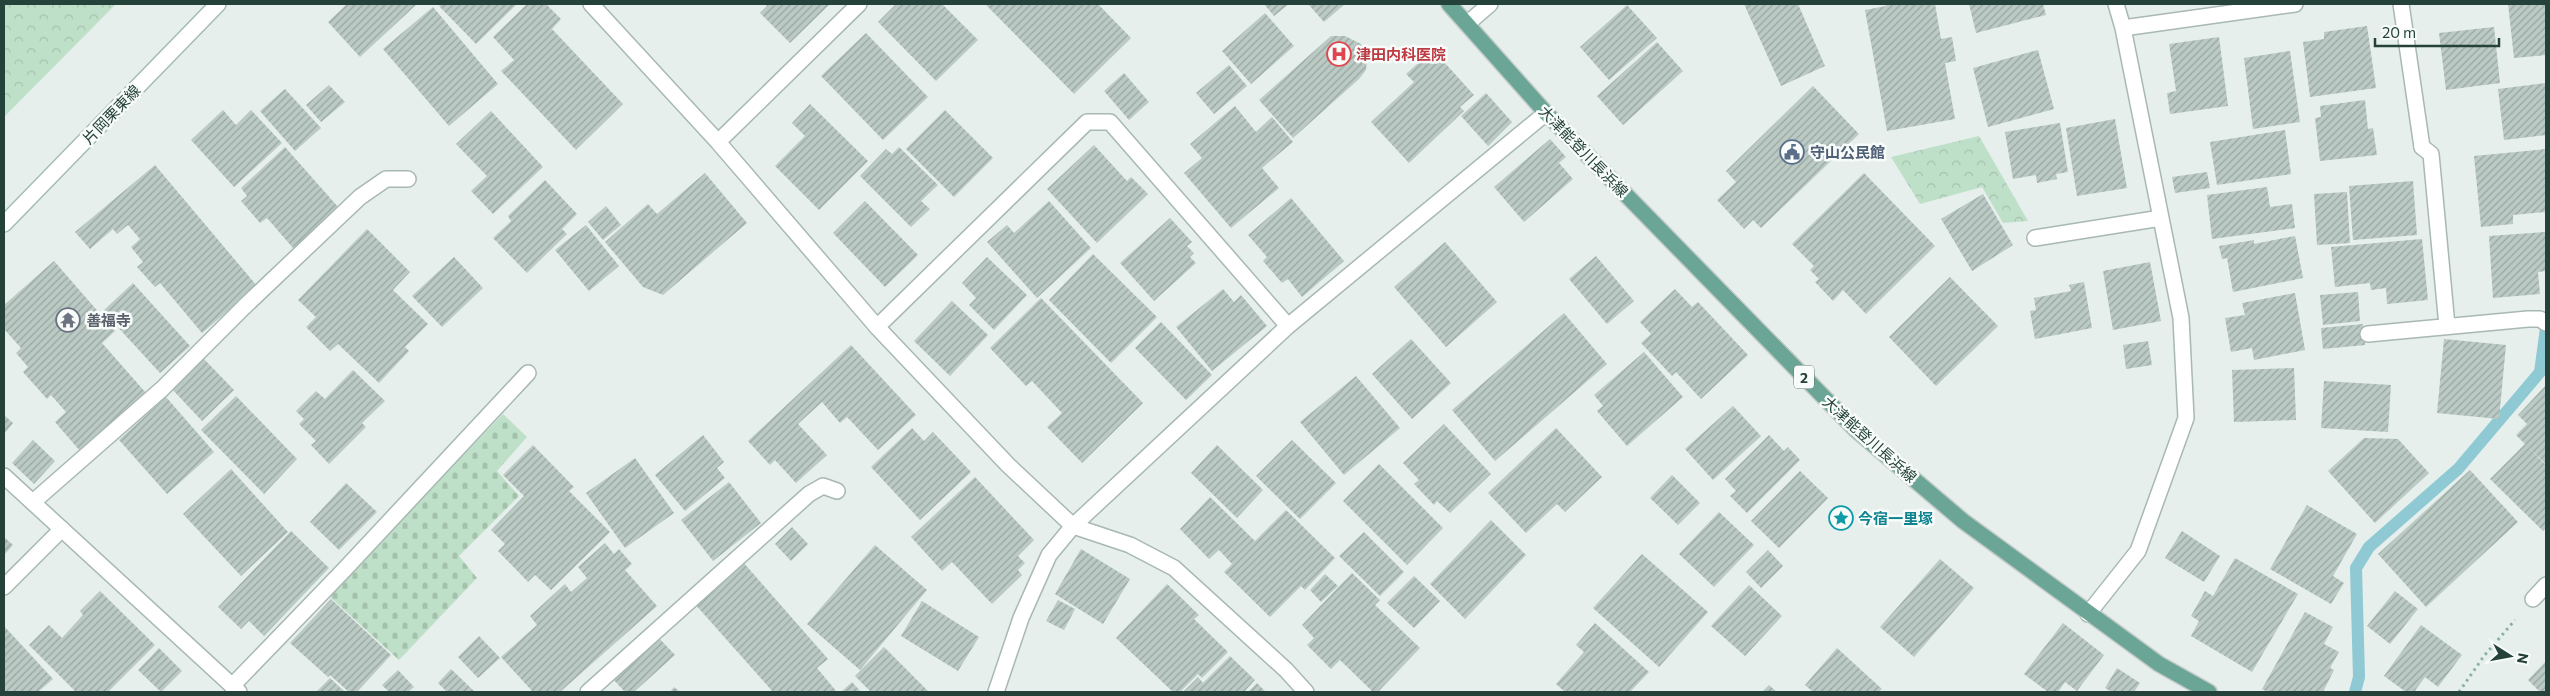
<svg xmlns="http://www.w3.org/2000/svg" width="2550" height="696" font-family="Commissioner,'Noto Sans JP',sans-serif">
  <style>
    .cemetery { fill: url(#cemetery-stones) }
    .park { fill: url(#park-crowns) }
    .lines { fill: none; stroke-linecap: round; stroke-linejoin: round }
    .stream { stroke: #8ec9d4; stroke-width: 12 }
    .building { fill: url(#building-hatch) }
    .service-casing { stroke: #a8b8b2; stroke-width: 18 }
    .minor-casing { stroke: #a8b8b2; stroke-width: 18 }
    .secondary-casing { stroke: #a4bbb3; stroke-width: 18 }
    .primary-casing { stroke: #c2cac8; stroke-width: 18 }
    .path { stroke: #86b3a5; stroke-width: 3; stroke-dasharray: 2.5 4; stroke-linecap: butt }
    .service { stroke: #fff; stroke-width: 15 }
    .minor { stroke: #fff; stroke-width: 15 }
    .secondary { stroke: #fff; stroke-width: 15 }
    .primary { stroke: #6aa596; stroke-width: 15 }
    .labels { text-anchor: middle; dominant-baseline: central; stroke-width: 5; stroke-linejoin: round; paint-order: stroke }
    .shield { fill: #f7fbf9; stroke: #637a73; stroke-width: 1 }
    .shield-label { font-size: 14px; font-weight: bold; fill: #24423a }
    .health-label { font-size: 15px; font-weight: bold; fill: #be3a42; stroke: #f7fbf9; text-anchor: start }
    .street-label { font-size: 15px; fill: #24423a; stroke: #f7fbf9 }
    .service-label { font-size: 15px; font-weight: bold; fill: #4e5e75; stroke: #f7fbf9; text-anchor: start }
    .worship-label { font-size: 15px; font-weight: bold; fill: #5b616d; stroke: #f7fbf9; text-anchor: start }
    .culture-label { font-size: 15px; font-weight: bold; fill: #0d838f; stroke: #f7fbf9; text-anchor: start }
  </style>
  <defs>
    <pattern id="cemetery-stones" width="16" height="16" patternUnits="userSpaceOnUse" patternTransform="scale(1.25)"><rect width="16" height="16" fill="#bfe0c8"/><path d="M2 7V4a2 2 0 0 1 4 0v3zM10 15v-3a2 2 0 0 1 4 0v3z" fill="#a4c1ad"/></pattern>
    <pattern id="park-crowns" width="20" height="18" patternUnits="userSpaceOnUse" patternTransform="scale(1.25)"><rect width="20" height="18" fill="#bfe0c8"/><path d="M2 6a3 3 0 1 1 6 0M12 15a3 3 0 1 1 6 0" fill="none" stroke="#a4c1ad"/></pattern>
    <pattern id="building-hatch" width="6" height="6" patternUnits="userSpaceOnUse" patternTransform="scale(1.25)"><rect width="6" height="6" fill="#bbcac4"/><path d="M-1 1l2-2M0 6l6-6M5 7l2-2" fill="none" stroke="#98a6a0"/></pattern>
  </defs>
  <rect width="100%" height="100%" fill="#e6efeb"/>
  <!-- cemetery -->
  <path class="cemetery" d="M503,414l24,23 -30,34 22,25 -60,60 18,22 -78,82 -71,-65z"/>
  <!-- park -->
  <path class="park" d="M4,4h112l-112,113z
    M1979,136l49,85 -25,2 -21,-36 -62,17 -29,-47z"/>
  <g class="lines">
    <!-- stream -->
    <path class="stream" d="M2355,692l4,-15 -3,-109 13,-21 89,-78 82,-97 6,-44"/>
  </g>
  <!-- building -->
  <path class="building" d="M347,4h70l-57,53 -32,-35z
    M441,4h76l-41,40 -37,-38z
    M527,4h19l15,15 -9,10 71,75 -47,46 -75,-79 13,-11 -21,-23z
    M765,4h65l-40,39 -30,-30 7,-7z
    M896,4h46l36,36 -42,41 -58,-59z
    M985,4h113l33,34 -57,56z
    M1264,4h25l-15,12z
    M1308,4h37l-21,18z
    M1744,4h54l27,62 -44,20z
    M1885,4h50l6,35 11,-2 4,24 -11,2 10,56 -68,12 -22,-121 21,-4z
    M1969,4h74l3,11 -70,18z
    M2508,4h38v51l-32,3z
    M1627,5l30,33 -48,42 -29,-33z
    M433,7l65,77 -49,42 -66,-77z
    M1265,13l29,33 -43,38 -29,-33z
    M2367,26l9,62 -66,9 -7,-55 21,-3v-7z
    M2494,27l6,56 -54,7 -7,-57z
    M866,33l62,64 -45,43 -62,-64z
    M1331,36h14l16,8 6,15 -1,11 -7,9 -66,59 -34,-38z
    M2219,37l9,69 -58,8 -3,-21 9,-2 -7,-47z
    M1657,42l26,29 -60,54 -26,-29z
    M1433,50l41,45 -14,12 4,4 -55,52 -38,-41 43,-40 -8,-8z
    M2038,50l16,59 -66,18 -15,-59z
    M2290,51l10,71 -47,7 -9,-71z
    M1229,65l18,21 -33,28 -18,-21z
    M1124,73l25,29 -20,18 -25,-29z
    M2546,83v52l-42,5 -6,-51z
    M329,85l16,17 -24,20 -15,-17z
    M1813,86l46,48 -98,94 -8,-8 -9,9 -27,-29 19,-18 -10,-11z
    M285,89l36,39 -26,23 -35,-40z
    M1486,93l26,29 -24,24 -27,-30z
    M2365,100l3,29 5,-1 4,27 -57,6 -5,-43 6,-1 -1,-11z
    M810,104l58,57 -49,49 -44,-44 30,-30 -13,-13z
    M1235,106l21,26 16,-15 21,25 -31,26 17,20 -48,40 -47,-55 18,-15 -12,-14z
    M223,110l13,15 15,-15 31,33 -48,44 -43,-47z
    M945,110l48,48 -39,39 -48,-48z
    M491,111l52,56 -50,47 -22,-23 16,-15 -31,-32z
    M2115,119l12,69 -50,8 -11,-68z
    M2060,123l8,49 -12,2 1,5 -20,4 -1,-8 -23,4 -8,-47z
    M2285,130l6,44 -74,11 -7,-43z
    M1550,139l16,18 -7,6 14,16 -49,43 -30,-35z
    M1094,145l33,36 4,-4 17,17 -51,49 -50,-54z
    M285,147l54,61 -46,40 -26,-30 -7,5 -19,-22 6,-5 -6,-8z
    M899,147l39,38 -17,16 9,8 -19,18 -51,-51 26,-27 6,5z
    M2546,149v63l-33,3v9l-32,3 -7,-71z
    M155,165l102,121 -55,47 -42,-50 -5,4 -18,-20 6,-5 -12,-15 9,-8 -12,-14 -11,9 -4,-5 -23,20 -15,-17z
    M2207,172l3,16 -35,5 -3,-16z
    M705,173l42,50 -84,72 -20,-8 -38,-45 43,-38 9,10z
    M1864,173l71,73 -69,68 -23,-24 -10,11 -18,-19 4,-3 -9,-9 4,-4 -22,-22z
    M545,180l32,34 -15,15 5,5 -40,39 -34,-35 18,-17 -3,-5z
    M2413,181l4,54 -64,5 -4,-54z
    M2267,187l3,20 22,-3 3,24 -83,11 -5,-44z
    M2347,192l3,51 -33,2 -3,-51z
    M1983,194l30,51 -41,26 -31,-52z
    M1291,198l53,63 -42,36 -14,-18 -6,4 -19,-22 4,-4 -19,-22z
    M865,201l53,54 -33,32 -52,-54z
    M1049,201l42,47 -54,50 -50,-56 20,-17 7,8z
    M606,206l15,19 -18,15 -15,-18z
    M1170,218l22,24 -5,4 7,7 -4,4 6,6 -42,38 -34,-38z
    M586,225l33,41 -30,25 -34,-41z
    M367,229l43,43 -17,18 35,34 -23,23 4,4 -30,32 -41,-39 -8,7 -24,-24 10,-10 -18,-17z
    M2545,232l1,39 -8,1 2,22 -47,4 -4,-62z
    M2295,236l8,42 -70,14 -6,-34 -5,1 -3,-13 35,-6v4z
    M2422,239l6,61 -41,4 -1,-16 -15,2 -1,-7 -35,4 -4,-40z
    M1445,242l52,60 -51,45 -52,-60z
    M1093,254l64,63 -46,46 -62,-63z
    M1596,256l38,45 -27,23 -38,-45z
    M454,257l29,31 -41,39 -30,-31z
    M987,257l40,38 -33,35 -25,-25 7,-7 -14,-15z
    M54,261l61,70 -13,12 44,50 -66,58 -25,-29 11,-10 -15,-17 -4,4 -24,-27 5,-5 -12,-14 5,-5 -17,-19v-24z
    M2150,262l11,59 -48,9 -10,-59z
    M1950,277l48,49 -62,60 -47,-49z
    M2084,282l8,46 -57,11 -5,-28 6,-1 -2,-12 37,-7 -2,-6z
    M133,283l57,63 -30,27 -57,-62z
    M1223,289l11,13 7,-7 26,31 -55,45 -36,-44z
    M1675,289l17,18 6,-5 50,53 -47,44 -25,-27 -4,4 -31,-33 10,-9 -11,-12z
    M2358,292l2,29 -37,4 -3,-30z
    M2295,293l10,57 -51,10 -2,-12 -21,4 -6,-34 20,-3 -3,-12z
    M1041,298l102,105 -61,60 -35,-36 15,-14 -30,-32 -6,5 -36,-38z
    M952,301l36,34 -38,41 -36,-35z
    M1564,313l43,51 -112,97 -43,-51z
    M1161,322l51,53 -26,25 -51,-52z
    M2363,324l2,21 -42,4 -2,-21z
    M1411,339l40,44 -39,36 -40,-45z
    M2444,339l62,6 -7,74 -62,-6z
    M2148,341l4,24 -26,4 -3,-24z
    M851,345l65,70 -38,35 -31,-33 -7,6 -18,-21 -24,22 29,31 -31,28 -21,-23 -5,5 -22,-24z
    M1644,352l39,45 -56,49 -30,-35 6,-5 -9,-11z
    M203,358l31,32 -32,31 -31,-33z
    M2294,368l2,52 -62,2 -2,-52z
    M353,370l32,31 -23,22 4,4 -37,37 -18,-19 5,-4 -17,-17 5,-5 -8,-8 20,-20 9,8z
    M1356,376l44,52 -56,47 -44,-53z
    M2324,381l67,4 -3,47 -67,-4z
    M2546,385v79l-16,-15 16,16v63l-3,3 -53,-52 35,-35 -9,-9 11,-11 -9,-9z
    M236,396l61,63 -33,35 -63,-64z
    M166,397l48,55 -47,42 -48,-54z
    M1733,406l28,30 -48,44 -28,-31z
    M4,415l9,8 -9,11z
    M1444,424l47,50 -41,39 -13,-12 -3,4 -20,-21 5,-4 -16,-17z
    M912,428l12,13 9,-9 38,40 -51,48 -49,-53z
    M1556,428l46,49 -37,35 -8,-8 -31,29 -38,-40z
    M703,435l21,27 -7,6 8,10 -40,33 -30,-36z
    M1769,435l15,16 4,-4 12,13 -53,53 -17,-17 6,-5 -11,-12z
    M2364,438l34,1 31,34 -54,50 -47,-52z
    M33,440l22,21 -21,23 -22,-21z
    M1292,440l44,43 -36,36 -44,-43z
    M533,445l41,42 -5,4 41,41 -59,58 -16,-15 -7,7 -30,-31 7,-7 -14,-14 33,-34 -21,-21z
    M1217,445l46,45 -26,28 -46,-45z
    M635,458l39,55 -49,35 -39,-55z
    M1379,464l64,64 -36,37 -64,-64z
    M231,469l57,63 -47,44 -58,-62z
    M2470,470l48,52 -92,85 -48,-53z
    M1800,471l28,27 -49,50 -28,-27z
    M1672,475l28,28 -22,22 -28,-27z
    M975,477l59,63 -16,16 7,7 -7,7 4,5 -30,29 -40,-42 -10,9 -31,-34z
    M729,482l32,41 -48,38 -32,-41z
    M346,483l31,29 -38,38 -29,-28z
    M1210,497l45,44 31,-31 49,48 -30,32 -4,-4 -31,31 -46,-45 8,-8 -13,-14 -10,9 -29,-30z
    M2307,505l50,29 -24,42 11,7 -13,21 -61,-35z
    M1719,512l35,33 -40,42 -35,-33z
    M1491,520l35,35 -61,64 -35,-35z
    M792,527l16,17 -17,17 -16,-17z
    M291,531l38,37 -65,68 -15,-15 -8,8 -23,-22z
    M2182,531l38,25 -16,26 -39,-24z
    M1364,532l40,40 -24,24 -41,-40z
    M4,537l9,8 -9,10z
    M605,543l9,11 5,-5 13,15 -7,6 32,36 -97,86h-27l-32,-35 36,-32 -7,-9 35,-32 6,8 16,-14 -9,-11z
    M875,545l52,45 -67,80 -53,-46z
    M1081,549l49,30 -27,45 -48,-30z
    M1768,550l15,16 -22,22 -15,-16z
    M1642,554l66,58 -49,55 -66,-59z
    M2235,558l63,36 -46,78 -61,-36 8,-15 -8,-5 14,-25 8,5z
    M1940,559l34,29 -60,69 -34,-30z
    M742,561l86,98 -11,9 20,24h-64l-79,-89z
    M1352,573l28,27 -5,5 45,43 -42,44h-5l-33,-32 -9,9 -24,-24 7,-7 -12,-13z
    M1325,574l13,12 -17,16 -11,-12z
    M1414,576l26,25 -26,27 -27,-25z
    M1167,584l32,31 -5,4 34,33 -26,26 -4,-4 -18,18h-7l-57,-54z
    M1749,585l33,31 -37,40 -34,-30z
    M100,591l55,54 -47,47h-32l-47,-47 20,-20 13,13 21,-23 -3,-4z
    M2395,591l23,18 -28,35 -23,-18z
    M331,599l60,56 -34,37h-8l-19,-17 -2,2 -38,-34z
    M1058,600l17,9 -11,21 -18,-9z
    M922,601l57,36 -21,34 -57,-35z
    M2305,612l28,15 -9,17 15,8 -9,16 4,2 -11,22h-55l-6,-3z
    M1595,623l54,49 -19,20h-65l-9,-8 28,-32 -8,-7z
    M2063,623l41,32 -27,36 -12,-9 -7,10h-10l-24,-18z
    M2421,625l41,30 -24,32 -13,-10 -11,15h-8l-22,-16z
    M4,626l49,53 -15,13h-34z
    M479,636l21,22 -22,20 -20,-21z
    M657,636l18,19 -41,37h-9l-14,-15z
    M884,647l45,45h-58l-16,-16z
    M159,648l23,23 -21,21 -23,-22z
    M1837,648l45,41 -4,3h-65l-8,-7z
    M1230,656l25,24 -11,12h-61l15,-15 5,6z
    M2546,661v31h-6l-12,-12z
    M2117,668l23,15 -6,9h-22l-7,-4z
    M451,669l24,23h-28l-9,-9z
    M398,670l16,17 -6,5h-19l-7,-7z
    M330,678l15,14h-29z
    M852,682l9,10h-20z
    M1257,683l9,9h-18z
    M1769,685l8,7h-15z
    M674,687l6,5h-10z"/>
  <g class="lines">
    <!-- service casing -->
    <g class="service-casing">
      <path id="service" d="M2422,147l9,7 16,172
        M877,327l210,-205h23l178,204
        M2368,334l160,-15h12l6,4
        M33,502l129,-113 82,-82 116,-110 26,-18h22
        M4,587l58,-58
        M2533,599l13,-14
        M232,686l112,-116 184,-197
        M588,692l221,-198 14,-8 14,5
        M996,692l25,-74 28,-63 24,-29 215,-200 258,-213"/>
    </g>
    <!-- minor casing -->
    <g class="minor-casing">
      <path id="minor" d="M591,4l127,138 159,185 131,138 65,61 57,19 44,23 112,102 20,22
        M2116,4l7,24
        M2401,4l21,143
        M1467,24l23,-20
        M718,142l141,-138
        M2035,238l126,-20
        M4,476l235,216
        M2088,614l50,-63 48,-133 -5,-100 -58,-290 172,-24"/>
    </g>
    <!-- secondary casing -->
    <g class="secondary-casing">
      <path id="secondary" d="M4,224l214,-220"/>
    </g>
    <!-- primary casing -->
    <g class="primary-casing">
      <path id="primary" d="M1449,4l97,109 310,317 107,91 196,143 50,28"/>
    </g>
    <!-- path -->
    <path class="path" d="M2459,692l25,-36 31,-36"/>
    <!-- service -->
    <use href="#service" class="service"/>
    <!-- minor -->
    <use href="#minor" class="minor"/>
    <!-- secondary -->
    <use href="#secondary" class="secondary"/>
    <!-- primary -->
    <use href="#primary" class="primary"/>
  </g>
  <!-- icons -->
  <defs>
    <g id="hospital-ring" transform="scale(1.25)"><circle r="9.5" fill="#f7fbf9" stroke="#e0444e" stroke-width="1.5"/><path d="M-5-5h3v3.5h4V-5h3V5h-3V1.5h-4V5h-3Z" fill="#e0444e"/></g>
    <g id="civic-ring" transform="scale(1.25)"><circle r="9.5" fill="#f7fbf9" stroke="#5c6f8a" stroke-width="1.5"/><path d="M-.6-6.5H3V-4.5H.6V-3L4-1V1h2V6H-6V1h2V-1L-.6-3ZM-1.2 2.5V6h2.4V2.5Z" fill="#5c6f8a"/></g>
    <g id="temple-ring" transform="scale(1.25)"><circle r="9.5" fill="#f7fbf9" stroke="#6b7280" stroke-width="1.5"/><path d="M0-6L5-2H3V0L6.5 2.5H4V6H1.5V3h-3V6H-4V2.5H-6.5L-3 0V-2H-5Z" fill="#6b7280"/></g>
    <g id="sight-ring" transform="scale(1.25)"><circle r="9.5" fill="#f7fbf9" stroke="#0f9aa8" stroke-width="1.5"/><path d="M0-6L1.8-2.2L6-1.7L2.9 1.2L3.7 5.4L0 3.3L-3.7 5.4L-2.9 1.2L-6-1.7L-1.8-2.2Z" fill="#0f9aa8"/></g>
  </defs>
  <g fill-rule="evenodd">
    <use href="#hospital-ring" x="1339" y="54"/>
    <use href="#civic-ring" x="1792" y="152"/>
    <use href="#temple-ring" x="68" y="320"/>
    <use href="#sight-ring" x="1841" y="518"/>
  </g>
  <g class="labels">
    <!-- shield labels -->
    <rect class="shield" x="1794" y="365.5" width="20" height="23" rx="4"/>
    <g class="shield-label">
      <text x="1804" y="377">2</text>
    </g>
    <!-- health labels -->
    <g class="health-label">
      <text x="1356" y="54">津田内科医院</text>
    </g>
    <!-- street labels -->
    <g class="street-label">
      <text transform="translate(111 114) rotate(-46)">片岡栗東線</text>
      <text transform="translate(1584 151) rotate(46)">大津能登川長浜線</text>
      <text transform="translate(1870 439) rotate(42)">大津能登川長浜線</text>
    </g>
    <!-- service labels -->
    <g class="service-label">
      <text x="1810" y="152">守山公民館</text>
    </g>
    <!-- worship labels -->
    <g class="worship-label">
      <text x="86" y="320">善福寺</text>
    </g>
    <!-- culture labels -->
    <g class="culture-label">
      <text x="1858" y="518">今宿一里塚</text>
    </g>
  </g>
  <!-- border -->
  <rect width="2550" height="696" fill="none" stroke="#24423a" stroke-width="10"/>
  <!-- north arrow -->
  <g transform="translate(2510 656) rotate(101)" stroke="#f7fbf9" stroke-width="4" paint-order="stroke">
  <path d="M0-4L9 19L0 12L-9 19Z" fill="#24423a"/>
  <text y="-8" font-size="14" font-weight="bold" text-anchor="middle" fill="#24423a">N</text>
  </g>
  <!-- scale -->
  <path d="M2375 38v8h124v-8" fill="none" stroke="#24423a" stroke-width="2.5"/>
  <text x="2382" y="38" font-size="15" fill="#24423a" stroke="#f7fbf9" stroke-width="4" paint-order="stroke">20 m</text>
</svg>
